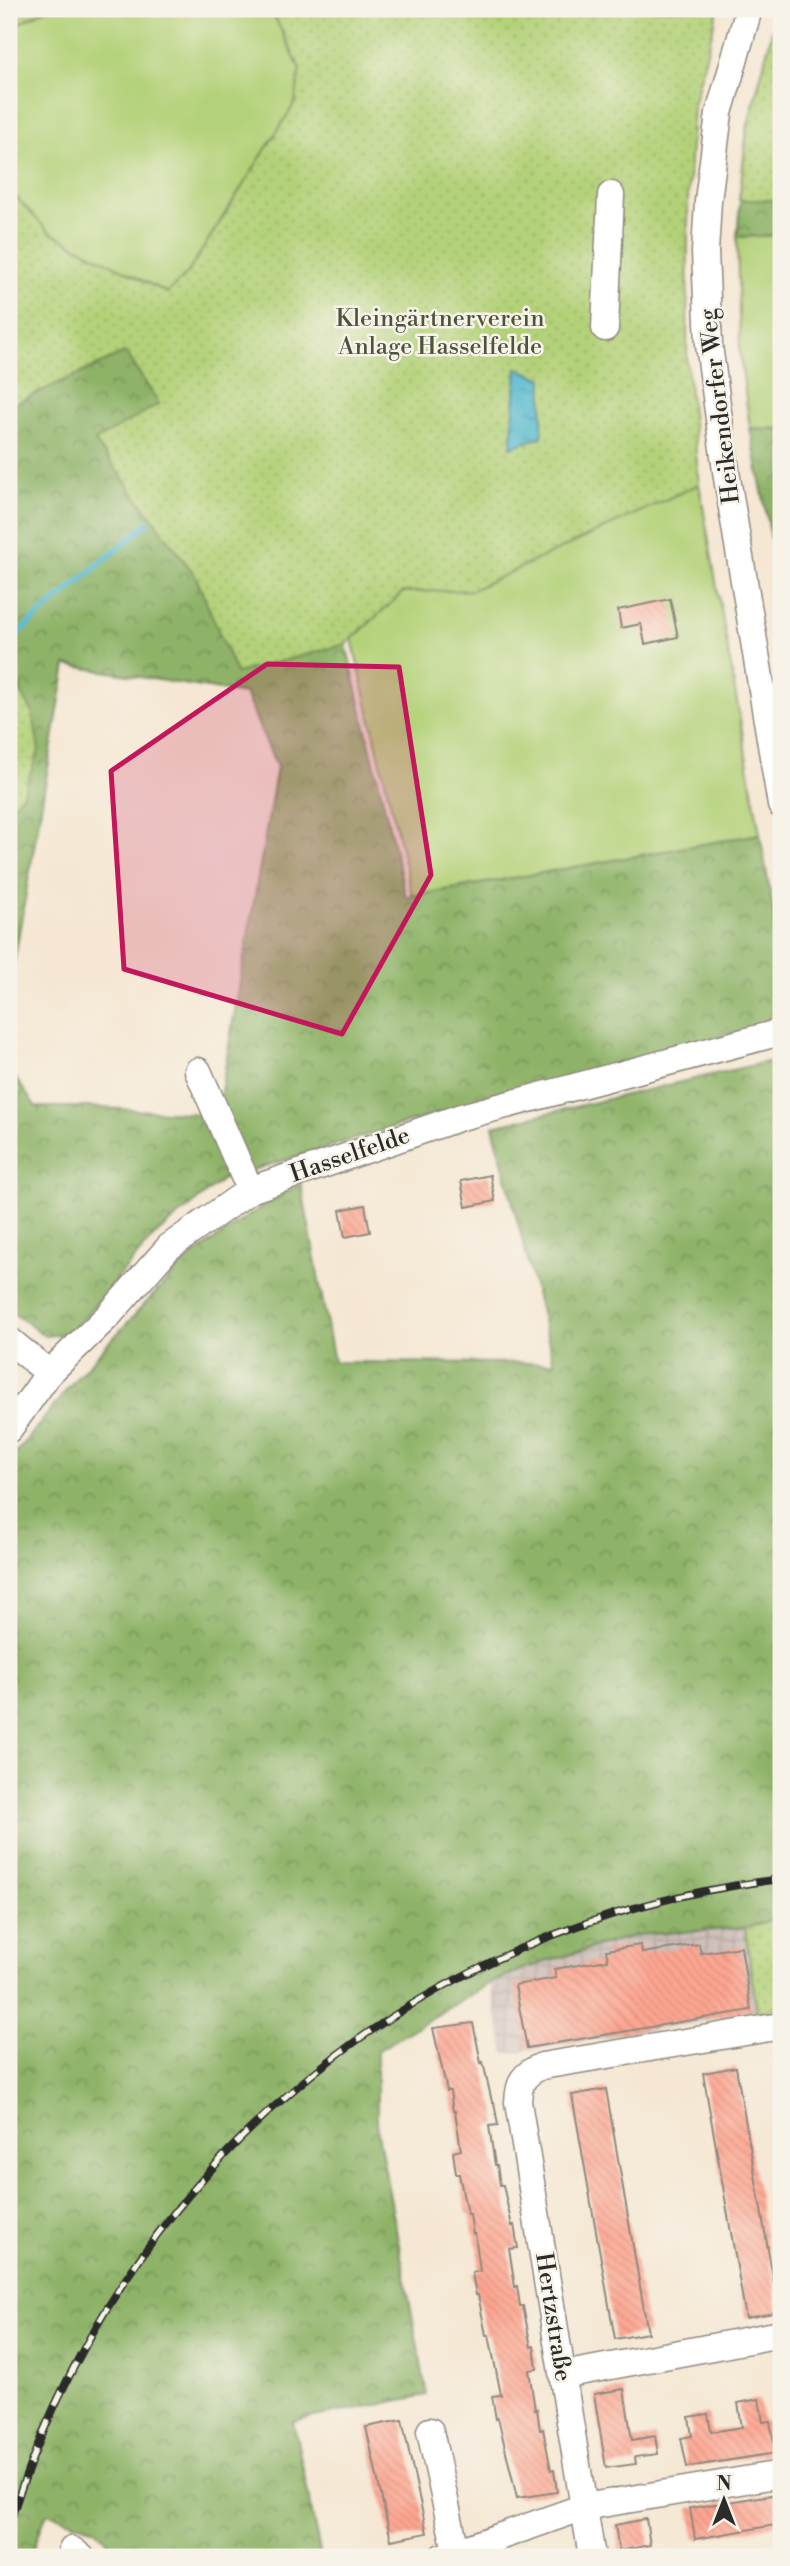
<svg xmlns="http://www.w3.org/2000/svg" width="790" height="2566" font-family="'Libre Bodoni',serif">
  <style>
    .industrial { fill: url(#industrial-grid) }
    .grass { fill: #b3d178; stroke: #6f7e52; stroke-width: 2 }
    .forest { fill: url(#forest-crowns); stroke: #5c6f4a; stroke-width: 2 }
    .wetland { fill: url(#wetland-marsh); stroke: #6f7e52; stroke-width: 2 }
    .park { fill: url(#park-dots); stroke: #6f7e52; stroke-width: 2 }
    .water { fill: url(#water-ripples); stroke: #3e727d; stroke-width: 2 }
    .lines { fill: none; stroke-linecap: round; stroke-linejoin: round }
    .stream { stroke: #51b9cf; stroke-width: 6 }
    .building { fill: url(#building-back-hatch) }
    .minor-casing { stroke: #90897f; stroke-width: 29 }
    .minor { stroke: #fff; stroke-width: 26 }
    .rail-casing { stroke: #2b2b2b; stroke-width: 8 }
    .rail { stroke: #f7f3e8; stroke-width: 5; stroke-dasharray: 16; stroke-linecap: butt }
    .marked { fill: #c2185b; fill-opacity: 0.2; stroke: #c2185b; stroke-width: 5; stroke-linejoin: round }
    .labels { text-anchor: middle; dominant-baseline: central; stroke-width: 5; stroke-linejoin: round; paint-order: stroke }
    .park-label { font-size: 24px; fill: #4d543e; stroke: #f7f3e8 }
    .street-label { font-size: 24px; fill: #2b2b2b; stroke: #f7f3e8 }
  </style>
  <defs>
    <pattern id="industrial-grid" width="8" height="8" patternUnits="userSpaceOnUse" patternTransform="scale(1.75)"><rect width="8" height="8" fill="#cfc0ba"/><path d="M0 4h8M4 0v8" fill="none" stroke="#b2a5a0"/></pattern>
    <pattern id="forest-crowns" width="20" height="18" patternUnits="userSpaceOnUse" patternTransform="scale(1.75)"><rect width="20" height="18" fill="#8eb368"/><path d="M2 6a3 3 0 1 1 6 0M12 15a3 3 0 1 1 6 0" fill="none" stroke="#749256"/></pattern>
    <pattern id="wetland-marsh" width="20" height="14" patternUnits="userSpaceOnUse" patternTransform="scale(1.75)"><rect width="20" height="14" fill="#b3d178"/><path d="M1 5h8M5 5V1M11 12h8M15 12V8" fill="none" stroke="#9ab468"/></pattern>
    <pattern id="park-dots" width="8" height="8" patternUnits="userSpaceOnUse" patternTransform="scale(1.75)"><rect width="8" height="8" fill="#b3d178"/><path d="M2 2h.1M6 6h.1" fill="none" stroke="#9ab468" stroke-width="1.8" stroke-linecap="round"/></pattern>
    <pattern id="water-ripples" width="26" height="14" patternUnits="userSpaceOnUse" patternTransform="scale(1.75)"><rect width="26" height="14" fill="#51b9cf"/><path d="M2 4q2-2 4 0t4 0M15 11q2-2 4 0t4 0" fill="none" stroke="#4397a8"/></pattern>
    <pattern id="building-back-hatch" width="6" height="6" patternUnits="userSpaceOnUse" patternTransform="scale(1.75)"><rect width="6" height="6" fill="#fda691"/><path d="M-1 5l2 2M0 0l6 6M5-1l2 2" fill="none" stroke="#d98f7d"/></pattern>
  </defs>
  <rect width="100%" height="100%" fill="#f7f3e8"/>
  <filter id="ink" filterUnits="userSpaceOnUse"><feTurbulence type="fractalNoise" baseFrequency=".0143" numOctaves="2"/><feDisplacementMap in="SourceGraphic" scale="14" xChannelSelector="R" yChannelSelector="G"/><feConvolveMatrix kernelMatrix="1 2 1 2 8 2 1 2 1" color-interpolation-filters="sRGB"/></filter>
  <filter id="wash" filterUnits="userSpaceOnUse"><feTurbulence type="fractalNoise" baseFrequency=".00686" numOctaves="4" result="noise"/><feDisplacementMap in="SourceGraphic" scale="28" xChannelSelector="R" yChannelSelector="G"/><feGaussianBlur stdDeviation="1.57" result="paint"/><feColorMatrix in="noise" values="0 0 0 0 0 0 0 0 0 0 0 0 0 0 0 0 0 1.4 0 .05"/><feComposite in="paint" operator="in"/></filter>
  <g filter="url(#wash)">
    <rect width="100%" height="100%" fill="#f5e7d3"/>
    <!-- industrial -->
    <path class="industrial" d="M745,1928l12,84 -252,42 -15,-71 35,-15 111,-33z"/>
    <!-- grass -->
    <path class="grass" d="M46,9h225l29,60 -5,34 -108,171 -20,19 -118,-61 -40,-42v-161z
      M781,235v194l-31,-1 -10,-73 -3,-118z
      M699,484l61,350 -348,62 -60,-257 51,-47 69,-2z"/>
    <!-- forest -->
    <path class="forest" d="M778,9h3v226l-44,2 10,-107z
      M126,352l33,52 -64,37 100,134 41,97 110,-28 60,253 354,-63 21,123v40l-17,29 -292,77 -249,76 -71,59 -81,95 -26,3 -36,-26v-241l27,38h52l129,8 60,-348 -32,-73 -179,-29 -57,325v-182l13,-13 11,-81 -24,-44v-264z
      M750,428l31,1v162z
      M779,1059l2,1v857l-36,11 -109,7 -111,33 -35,15 -113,68v77l50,267 -134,26 28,136h-201l-24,-28 -49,-16 -17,44h-21v-1095l69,-86 106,-114 59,-43 58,-36 33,179 220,1 -61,-237z"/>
    <!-- wetland -->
    <path class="wetland" d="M9,9h37l-37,20z"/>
    <!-- park -->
    <path class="park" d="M271,9h447l-25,97 -5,90 -1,167 12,121 -227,106 -69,2 -57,52 -110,29 -41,-98 -100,-134 64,-37 -33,-52 -117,54v-216l40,42 118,61 20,-19 108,-171 5,-34z
      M778,9h3v191h-42l8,-70z
      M9,670l24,44 6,37 -17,44 -13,13z
      M781,1917v90l-24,5 -12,-84z"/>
    <!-- water -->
    <path class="water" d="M517,368l26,11 -1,58 -31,10z"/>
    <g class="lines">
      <!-- stream -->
      <path class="stream" d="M9,641l139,-118"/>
    </g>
    <g id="blocks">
      <!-- building -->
      <path class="building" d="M670,599l8,38 -33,7 -4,-20 -20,4 -3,-18z
        M490,1175l5,26 -29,6 -5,-26z
        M365,1205l5,27 -25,5 -5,-27z
        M699,1944l2,9 40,-6 10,63 -224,38 -12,-63 41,-7 -2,-9 54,-9 -2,-10 35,-5 1,8z
        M473,2023l8,40 2,-1 9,40h2l4,23 -9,1 6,39h2l3,20h3l9,41 2,-1 4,23 -9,1 6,38 2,-1 3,20h3l8,41 3,-1 3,23 -8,1 6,40 2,-1 3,21 3,-1 8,41 3,-1 3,23 -40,6 -19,-80 -2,1 -4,-23 9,-1 -12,-60h-3l-8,-40h-2l-4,-22 8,-2 -5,-37h-2l-3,-20h-3l-8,-40h-3l-3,-22 8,-2 -6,-39h-2l-3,-20h-3l-14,-63z
        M736,2067l43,245 -33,6 -43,-245z
        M606,2089l42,244 -33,6 -43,-244z
        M624,2389l8,51 23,-4 3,18 -23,3 1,7 -30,4 -12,-74z
        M759,2399l4,23 7,-1 6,32 -89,14 -6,-29 11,-2 -3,-19 19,-3 3,18 31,-5 -4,-24z
        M402,2420l25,113 -36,7 -25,-113z
        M778,2494l3,30 -86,15 -5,-31z
        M646,2519l4,26 -31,6 -4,-26z"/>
    </g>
  </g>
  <g filter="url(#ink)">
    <use href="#blocks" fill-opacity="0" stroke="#90897f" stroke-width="2"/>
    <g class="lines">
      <!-- minor casing -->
      <g class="minor-casing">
        <path id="minor" d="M749,9l-30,104 -11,88 -3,51 4,93 18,133 54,327
          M605,328l6,-133
          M198,1071l52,119
          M9,1340l40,33
          M9,1429l40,-56 60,-58 60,-68 81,-57 211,-73 320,-85
          M563,2375l218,-41
          M430,2431l26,120
          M72,2550l9,7
          M442,2557l142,-50 197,-33
          M592,2557l-74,-455c1,-20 5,-28 24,-36l239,-40"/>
      </g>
      <!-- minor -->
      <use href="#minor" class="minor"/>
      <!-- rail casing -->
      <g class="rail-casing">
        <path id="rail" d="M9,2525c110,-353 404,-603 772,-646"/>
      </g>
      <!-- rail -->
      <use href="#rail" class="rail"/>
    </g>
  </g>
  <!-- marked area -->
  <path class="marked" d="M267,664l132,3 32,208 -89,159 -218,-65 -13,-198z"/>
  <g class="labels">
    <!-- park labels -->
    <g class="park-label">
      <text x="440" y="319">Kleingärtnerverein<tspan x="440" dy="28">Anlage Hasselfelde</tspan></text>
    </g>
    <!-- street labels -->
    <g class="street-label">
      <text transform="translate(720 406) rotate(-97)">Heikendorfer Weg</text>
      <text transform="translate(350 1155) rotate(-19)">Hasselfelde</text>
      <text transform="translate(553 2317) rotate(81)">Hertzstraße</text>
    </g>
  </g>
  <!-- margin -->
  <rect width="790" height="2566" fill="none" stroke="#f7f3e8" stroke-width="35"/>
  <!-- north arrow -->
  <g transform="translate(724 2500)" stroke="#f7f3e8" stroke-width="5" paint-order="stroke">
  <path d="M0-5L12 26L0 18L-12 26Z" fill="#2b2b2b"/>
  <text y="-10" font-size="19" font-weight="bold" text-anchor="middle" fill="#2b2b2b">N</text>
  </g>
</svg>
